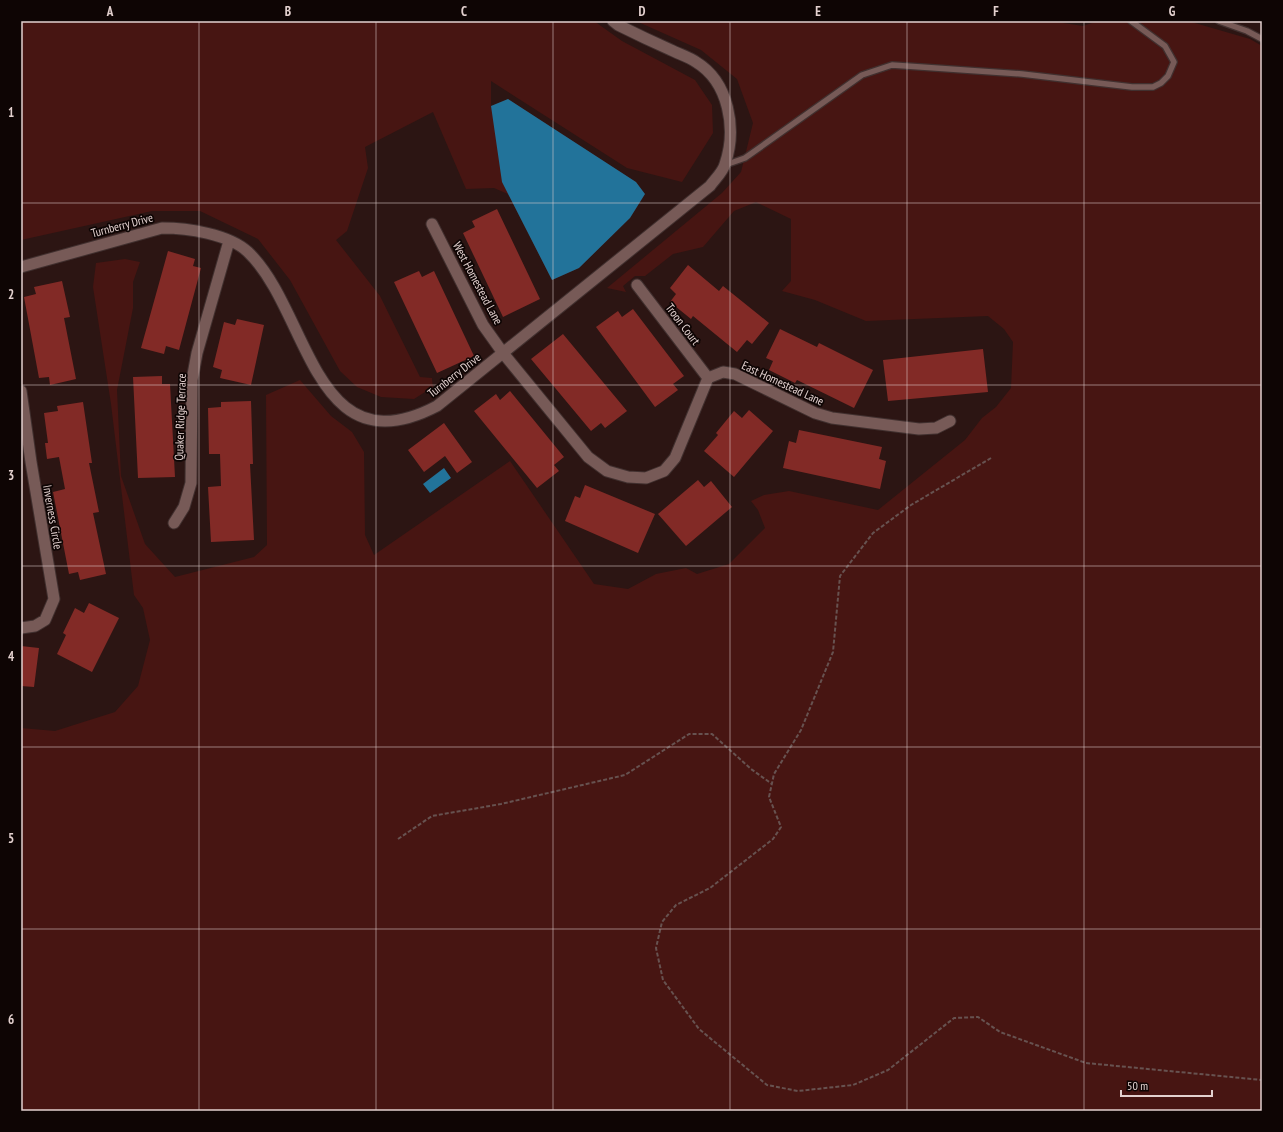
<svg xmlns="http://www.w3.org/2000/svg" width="1283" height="1132" font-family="'PT Sans Narrow',sans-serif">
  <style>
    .green { fill: #471512 }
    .water { fill: #22739a }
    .building { fill: #822a26 }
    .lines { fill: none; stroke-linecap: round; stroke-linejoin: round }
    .service-casing { stroke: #41302f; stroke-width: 8 }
    .minor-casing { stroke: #41302f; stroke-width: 13 }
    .path { stroke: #675250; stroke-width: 2; stroke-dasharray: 4 2; stroke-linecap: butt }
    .service { stroke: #775a57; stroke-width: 5.5 }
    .minor { stroke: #775a57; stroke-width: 11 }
    .grid { fill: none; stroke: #e3d1cf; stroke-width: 1; stroke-opacity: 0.55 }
    .labels { text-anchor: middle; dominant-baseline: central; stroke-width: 3.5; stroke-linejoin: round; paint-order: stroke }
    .street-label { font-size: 12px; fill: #e3d1cf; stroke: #0e0504 }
    .neatline { fill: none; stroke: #e3d1cf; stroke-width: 1.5 }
    .grid-label { font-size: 13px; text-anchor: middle; font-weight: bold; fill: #e3d1cf }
  </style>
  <rect width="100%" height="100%" fill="#2c1513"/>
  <!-- green -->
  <path class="green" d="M21,21h573l28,20 73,39 17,25 1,28 -31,49 -55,-14 -136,-87v25l17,-7 128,83 9,12 -15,24 -51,50 -27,12 -44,-86 -14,-6 -28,1 -33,-77 -68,35 3,21 -21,63 -11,9 44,56 40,81 12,1 1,12 -8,2 -11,7 -33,-2 -24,-10 -17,-16 -50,-91 -32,-41 -58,-28h-48l-131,29z
    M636,21h414l33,5 15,-5h90l62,18 12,7v1065h-1241v-383l34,3 60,-19 23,-26 12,-46 -7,-32 -9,-13 -23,-191 -18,-117 3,-24 29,-4 15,3 -7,20v26l-16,82 4,86 24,68 30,33 79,-20 13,-12 -1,-150 34,-15 31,36 21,16 12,20 1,83 9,20 136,-94 84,123 34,5 28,-15 30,-6 11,6 32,-10 36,-36 -7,-18 -7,-9 13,-6 25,-4 89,19 87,-70 17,-22 14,-11 15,-19 2,-46 -9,-13 -16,-13 -122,5 -51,-21 -33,-9 9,-10v-62l-35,-17 -22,9 -31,36 -30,7 -28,22h-10l-12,10 3,6 -19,-4 115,-95 19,-21 12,-49 -16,-44 -36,-29z"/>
  <!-- water -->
  <path class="water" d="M508,99l128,83 9,12 -15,24 -51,50 -27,12 -50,-98 -11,-76z
    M444,468l7,10 -21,15 -7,-9z"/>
  <!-- building -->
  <path class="building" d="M497,209l43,90 -37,18 -40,-84 12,-6 -3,-6z
    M168,251l27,8 -2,7 8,2 -22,82 -13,-4 -2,8 -23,-6z
    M688,265l31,26 4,-5 46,37 -17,21 -5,-4 -10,12 -44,-36 -2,3 -21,-17 6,-8 -6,-6z
    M419,271l3,6 12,-6 40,85 -37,17 -43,-91z
    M62,281l8,36 -6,1 12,61 -26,6 -1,-8 -10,1 -15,-81 12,-3 -2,-7z
    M633,309l51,67 -11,8 5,6 -23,17 -59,-80 22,-16 4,6z
    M237,319l27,6 -13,60 -31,-7 2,-8 -9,-3 11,-45 11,3z
    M780,329l37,18 2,-4 54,27 -19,38 -57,-28 -2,3 -26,-13 4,-9 -7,-3z
    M563,334l64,77 -22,17 -4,-5 -10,8 -60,-72z
    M983,349l5,43 -100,9 -5,-41z
    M162,376v8h8l5,93 -37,1 -5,-101z
    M510,391l54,66 -10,8 5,6 -22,17 -63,-77 22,-17 4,6z
    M251,401l2,63h-3l4,76 -43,2 -3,-55 13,-1 -1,-32h-11l-1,-46 13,-1v-5z
    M83,402l9,61h-3l10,49 -6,1 13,61 -26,6 -2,-8 -9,2 -16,-82 12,-3 -6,-32 -12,2 -2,-16h3l-4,-30 14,-2 -1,-5z
    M749,410l24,21 -39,46 -30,-26 14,-16 -2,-2 18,-22 8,7z
    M444,423l28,39 -15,11 -12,-17 -21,16 -16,-22z
    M799,430l83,17 -3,12 7,2 -6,28 -97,-21 6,-27 7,2z
    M698,480l6,7 7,-6 21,26 -46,39 -28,-32z
    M585,485l70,29 -17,39 -73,-32 10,-25 5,2z
    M89,603l30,15 -27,54 -35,-18 9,-19 -3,-2 12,-25 9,5z
    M21,646l18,2 -5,39 -13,-1z"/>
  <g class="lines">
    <!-- service casing -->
    <g class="service-casing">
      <path id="service" d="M1219,21l28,10 15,8
        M725,165l20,-7 117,-83 30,-10 130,9 110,13h21l8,-4 7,-7 6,-14 -9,-16 -34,-25"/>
    </g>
    <!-- minor casing -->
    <g class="minor-casing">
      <path id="minor" d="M432,224l51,101 20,28 85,104 19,14 21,6 18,1 18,-7 11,-13 33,-80 15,-6 12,2 80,39 17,5 87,11 17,-1 14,-7
        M21,267l141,-39c25,0 67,6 86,24 62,59 65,219 189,154l273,-220c5,-7 13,-14 15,-22 12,-35 4,-82 -29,-102 -7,-5 -17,-8 -25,-12 -18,-8 -35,-16 -53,-25l-5,-4
        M637,285l71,93
        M21,391l10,71 23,137 -9,21 -10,6 -14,2
        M174,523l10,-16 7,-24 1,-103 5,-27 32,-112"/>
    </g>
    <!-- path -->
    <path class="path" d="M991,458l-80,47 -38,28 -33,43 -7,76 -32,78 -27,44 -5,23 12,30 -8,12 -63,49 -34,17 -14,17 -6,26 7,32 36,49 68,56 31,6 55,-6 35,-15 66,-52 24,-1 22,15 86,31 176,17
      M398,839l34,-23 69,-12 124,-29 64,-41h23l39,35 21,15"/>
    <!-- service -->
    <use href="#service" class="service"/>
    <!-- minor -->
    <use href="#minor" class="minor"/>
  </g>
  <!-- grid -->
  <path class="grid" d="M199,21v1090M376,21v1090M553,21v1090M730,21v1090M907,21v1090M1084,21v1090M21,203h1241M21,385h1241M21,566h1241M21,747h1241M21,929h1241"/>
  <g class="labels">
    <!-- street labels -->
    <g class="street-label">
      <text transform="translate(122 225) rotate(-15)">Turnberry Drive</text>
      <text transform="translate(478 283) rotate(62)">West Homestead Lane</text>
      <text transform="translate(683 324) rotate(53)">Troon Court</text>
      <text transform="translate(454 375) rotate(-38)">Turnberry Drive</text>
      <text transform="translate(783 383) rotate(25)">East Homestead Lane</text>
      <text transform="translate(180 417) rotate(-88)">Quaker Ridge Terrace</text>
      <text transform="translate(53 517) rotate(80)">Inverness Circle</text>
    </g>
  </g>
  <!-- border -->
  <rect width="1283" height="1132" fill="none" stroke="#0e0504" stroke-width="44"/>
  <!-- scale -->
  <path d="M1121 1090v6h91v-6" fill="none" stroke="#e3d1cf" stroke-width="2"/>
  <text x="1127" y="1090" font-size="12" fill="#e3d1cf" stroke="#0e0504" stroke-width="3" paint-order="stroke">50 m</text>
  <rect x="22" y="22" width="1239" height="1088" class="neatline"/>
  <g class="grid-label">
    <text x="110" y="16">A</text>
    <text x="288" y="16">B</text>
    <text x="464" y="16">C</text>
    <text x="642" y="16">D</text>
    <text x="818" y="16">E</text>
    <text x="996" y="16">F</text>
    <text x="1172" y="16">G</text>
    <text x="11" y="117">1</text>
    <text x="11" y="299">2</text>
    <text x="11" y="480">3</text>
    <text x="11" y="661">4</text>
    <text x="11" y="843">5</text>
    <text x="11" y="1024">6</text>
  </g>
</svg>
